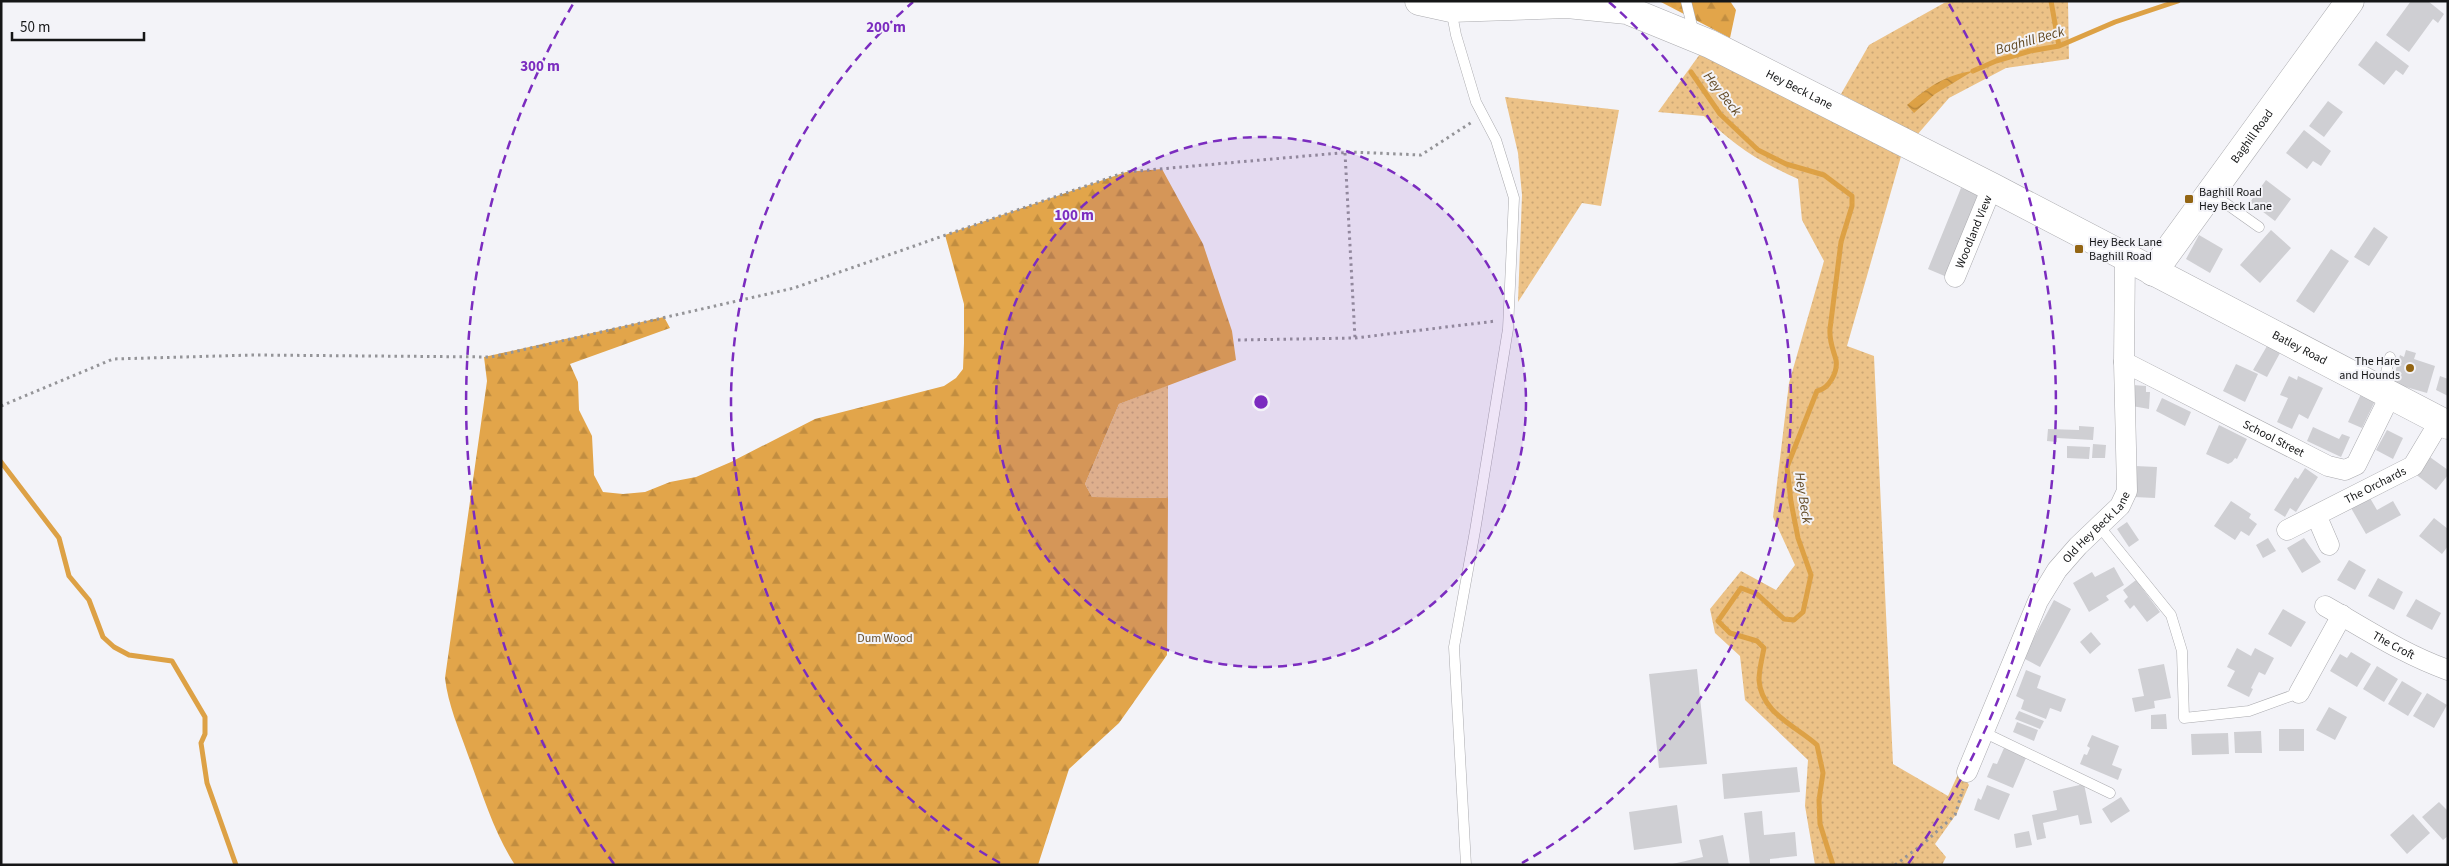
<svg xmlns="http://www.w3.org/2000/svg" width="2449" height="866" font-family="'Source Sans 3',sans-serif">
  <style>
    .grass { fill: url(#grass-dots) }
    .forest { fill: url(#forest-firs) }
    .water { fill: url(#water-waves) }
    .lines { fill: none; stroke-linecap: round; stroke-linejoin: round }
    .stream { stroke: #dda145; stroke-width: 5 }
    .building { fill: #cfcfd3 }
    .lane-casing { stroke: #aaaaae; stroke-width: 11 }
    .street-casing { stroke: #aaaaae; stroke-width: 21 }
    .secondary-casing { stroke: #aaaaae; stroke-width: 29 }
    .path { stroke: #949498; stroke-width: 3; stroke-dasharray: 2.5 4; stroke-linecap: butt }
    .lane { stroke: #fff; stroke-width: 10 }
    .street { stroke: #fff; stroke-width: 20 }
    .secondary { stroke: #fff; stroke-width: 28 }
    .ring { fill: none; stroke: #7b2cbf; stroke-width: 2.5; stroke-dasharray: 9 6 }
    .poi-dot { fill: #936513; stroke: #f3f3f8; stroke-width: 2 }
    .labels { text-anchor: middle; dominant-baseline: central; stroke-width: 4; stroke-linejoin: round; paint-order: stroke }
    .street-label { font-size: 12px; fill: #151617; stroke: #f3f3f8 }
    .poi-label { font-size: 12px; fill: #151617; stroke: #f3f3f8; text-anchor: start }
    .park-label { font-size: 12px; fill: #674d28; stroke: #f3f3f8 }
    .water-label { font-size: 14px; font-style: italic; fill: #624924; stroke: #f3f3f8 }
    .centre { fill: #7b2cbf; stroke: #f3f3f8; stroke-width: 2.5 }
    .ring-label { font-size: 15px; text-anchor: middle; font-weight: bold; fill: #7b2cbf; stroke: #f3f3f8; stroke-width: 4; stroke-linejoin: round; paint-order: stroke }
  </style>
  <defs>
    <pattern id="grass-dots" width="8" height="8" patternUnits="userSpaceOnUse" patternTransform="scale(1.25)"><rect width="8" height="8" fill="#ecc287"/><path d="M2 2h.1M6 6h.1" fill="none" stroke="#caa674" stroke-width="1.8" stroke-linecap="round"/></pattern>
    <pattern id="forest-firs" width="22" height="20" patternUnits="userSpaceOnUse" patternTransform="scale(1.25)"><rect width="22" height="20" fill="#e2a54a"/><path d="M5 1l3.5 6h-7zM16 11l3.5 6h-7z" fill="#c18d40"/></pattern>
    <pattern id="water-waves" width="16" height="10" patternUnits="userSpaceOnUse" patternTransform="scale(1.25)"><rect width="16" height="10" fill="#dda145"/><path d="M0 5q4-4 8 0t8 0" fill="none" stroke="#b28239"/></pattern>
  </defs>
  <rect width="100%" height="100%" fill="#f3f3f8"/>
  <!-- grass -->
  <path class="grass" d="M1954,1h114l1,58 -63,9 -57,30 -32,37 -76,-41 28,-49 75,-42z
    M1700,54l202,99 -55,193 27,10 19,408 55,32 12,-26 9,15 -12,28 -22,31 11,13 -4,8h-127l-10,-59 3,-46 -63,-60 -5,-44 -25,-23 -5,-24 31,-38 35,19 19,-25 -22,-48 16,-134 35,-122 -22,-41 -4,-41c-40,-18 -62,-32 -94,-63l-46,-4z
    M1505,97l114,13 -18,96 -19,-3 -64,99 4,-107 -4,-42z
    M1168,385v113l-76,-1 -7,-13 34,-80z"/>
  <!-- forest -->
  <path class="forest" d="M1659,1h71l6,9 -6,28z
    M1162,169l41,75 29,87 4,29 -117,44 -34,80 7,13 76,1 -1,157 -48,68 -50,46 -31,96h-523c-22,-34 -33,-73 -47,-110 -9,-26 -20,-50 -23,-77l42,-297 -3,-24 180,-40 6,11 -100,36 8,18 1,28 13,26 2,39 9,17 20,2 22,-2 25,-10 26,-5 35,-15 84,-43 129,-33 12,-8 7,-9 1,-26v-39l-19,-69 181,-63z"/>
  <!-- water -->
  <path class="water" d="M1973,71l-38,23 -21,19 -7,-8c21,-18 38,-30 66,-34z"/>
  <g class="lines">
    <!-- stream -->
    <path class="stream" d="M1672,1l2,4
      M2051,1l8,45
      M1973,71l23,-10 34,-10 29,-5 56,-24 63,-21
      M1691,72l29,42 38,36 28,14 38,11 28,21v10l-11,36 -11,87c-1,12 3,20 6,31 2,12 -7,29 -19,31l-30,76 4,35 7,36 13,37 -8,37 -9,8 -10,-1 -27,-25 -16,-6 -23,33 12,12 27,8 7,7c-2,10 -5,22 -5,32 2,33 37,46 58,65l6,28 -4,27 1,24 13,41
      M1,462l58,76 10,38 20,24 14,37 11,10 15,8 43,6 33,56v17l-4,9 6,40 29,82"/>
  </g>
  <!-- building -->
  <path class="building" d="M2411,1h17l16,13 -6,9 -5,-4 -24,33 -23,-17z
    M2376,41l33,25 -6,9 -7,-5 -12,15 -26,-20z
    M2328,101l15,11 -19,25 -15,-11z
    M2304,130l27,21 -10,15 -8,-5 -6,8 -21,-16z
    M2266,180l25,19 -16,22 -25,-19z
    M1961,188l19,7 -33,82 -19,-8z
    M2374,227l14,10 -19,29 -15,-9z
    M2271,230l20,18 -31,35 -20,-18z
    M2199,235l24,14 -13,24 -24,-14z
    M2331,249l18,12 -35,52 -18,-12z
    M2267,346l13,7 -13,24 -14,-7z
    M2406,350l10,3 -2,6 21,7 -8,27 -35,-10 8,-28 4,2z
    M2236,364l22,10 -13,28 -22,-11z
    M2289,376l8,4 1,-4 25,12 -15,31 -9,-5 -7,15 -15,-7 11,-24 -8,-3z
    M2440,376l8,3v17l-12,-6z
    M2133,385l13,1v6h4l-1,17 -17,-3z
    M2361,394l14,7 -13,27 -14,-6z
    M2162,398l29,14 -6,14 -29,-15z
    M2219,425l28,14 -10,20 -2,-1 -3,4 -4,2 -22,-10z
    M2079,426l15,1 -1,13 -36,-2v4l-10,-1 1,-12 31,1z
    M2313,427l26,12 3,-5 8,3 -9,20 -34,-16z
    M2387,430l16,8 -10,21 -17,-9z
    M2093,444l13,1 -1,13h-13z
    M2067,446l23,1 -1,12 -22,-1z
    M2427,455l21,15v5l-12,15 -22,-17z
    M2135,466l22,1 -2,31 -21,-1z
    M2305,468l13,9 -22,35 -6,-4 -5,9 -11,-7 21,-33 3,2z
    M2370,498l7,12 16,-9 8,14 -35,19 -15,-26z
    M2231,501l20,13 -2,4 8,6 -8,12 -8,-5 -6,9 -21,-14z
    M2434,518l14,11v17l-6,8 -23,-18z
    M2127,522l12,18 -10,7 -12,-18z
    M2268,538l8,13 -13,7 -7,-13z
    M2304,538l17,24 -19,11 -15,-25z
    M2349,560l17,10 -11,20 -18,-10z
    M2114,567l10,18 -18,11 3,4 -20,12 -16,-29 19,-11 3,5z
    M2378,578l25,14 -9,18 -26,-14z
    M2136,580l24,32 -13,10 -13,-17 -4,4 -6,-8 4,-4 -5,-7z
    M2416,599l25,14 -9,17 -26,-14z
    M2054,600l17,9 -31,58 -17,-9z
    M2283,609l23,13 -15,25 -23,-13z
    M2091,632l10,12 -11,10 -10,-12z
    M2237,648l14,8 4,-8 19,10 -9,17 -6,-3 -8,16 2,1 -4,8 -22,-11 8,-15 -8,-4z
    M2351,652l20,12 -14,23 -27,-16 10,-17 7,4z
    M2164,664l7,34 -17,3 1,7 -20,4 -3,-14 12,-2 -6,-27z
    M2377,666l21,13 -14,23 -21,-13z
    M1697,669l10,95 -48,4 -10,-94z
    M2026,670l15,6 -4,12 29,11 -5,13 -11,-4 -4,11 -25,-10 3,-9 -8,-4z
    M2402,681l20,12 -14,23 -20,-12z
    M2427,693l20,12 -13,23 -21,-12z
    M2329,707l18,10 -12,23 -19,-10z
    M2019,711l25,10 -4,8 -25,-10z
    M2166,714l1,15h-16v-14z
    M2017,722l21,8 -4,11 -21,-9z
    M2279,729h25v22h-25z
    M2261,731l1,22h-27l-1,-21z
    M2228,733l1,21 -37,1 -1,-21z
    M2092,735l27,11 -7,19 10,4 -4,11 -38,-16 4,-10 3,1 3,-7 -3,-2z
    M2004,748l22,10 -13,30 -26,-11 6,-14 4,1z
    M1797,767l3,25 -76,7 -2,-25z
    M2084,784l8,39 -12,2 -2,-10 -35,8 3,15 -9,2 -5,-25 25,-5 -4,-19z
    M1987,785l23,9 -11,26 -25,-10 4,-12 3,2z
    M2121,797l9,14 -19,12 -9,-14z
    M2439,802l9,9v25l-5,4 -21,-23z
    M1677,805l5,38 -48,7 -5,-38z
    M1762,811l2,24 31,-3 2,24 -27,3v6h-20l-6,-52z
    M2413,814l17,19 -23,21 -17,-19z
    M2029,831l3,14 -16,3 -2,-14z
    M1723,835l6,30h-61l35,-8 -4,-17z"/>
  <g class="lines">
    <!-- lane casing -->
    <g class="lane-casing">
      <path id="lane" d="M1686,1l8,33
        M1451,9l5,26 20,67 20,38 18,58 -6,131 -33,202 -21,116 12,218
        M2211,193l48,34
        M2382,388l8,-31
        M2099,526l72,89 11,36 2,67 65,-7 50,-18
        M1983,732l127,61"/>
    </g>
    <!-- street casing -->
    <g class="street-casing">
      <g id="street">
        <path id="s1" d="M1955,277l37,-90"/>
        <path id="s2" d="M2124,362l204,104 17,4 11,-5 34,-69"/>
        <path d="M2317,517l12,28"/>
        <path id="s3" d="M2287,530l126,-64 27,-45"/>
        <path id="s4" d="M2325,606c41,23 78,48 123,64"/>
        <path d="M2299,693l43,-78"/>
        <path id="s5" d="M1967,772l71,-171 19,-31 21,-24 42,-40 7,-15 -3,-129 1,-104"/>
      </g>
    </g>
    <!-- secondary casing -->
    <g class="secondary-casing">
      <g id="secondary">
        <path id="s6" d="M1419,1l32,7 116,-4 60,6 83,34 282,143 456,238"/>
        <path id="s7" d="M2153,272l197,-271"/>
      </g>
    </g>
    <!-- path -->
    <path class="path" d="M1345,153l10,185
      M1238,340l117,-2 141,-17
      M1,406l112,-47 140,-4 238,2 303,-69 332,-116 225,-20 70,3 51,-33
      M1895,865l28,-21 32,-29 8,-26"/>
    <!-- lane -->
    <use href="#lane" class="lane"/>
    <!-- street -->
    <use href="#street" class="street"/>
    <!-- secondary -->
    <use href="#secondary" class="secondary"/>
  </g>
  <!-- distance rings -->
  <circle cx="1261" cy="402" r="265" fill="#7b2cbf" fill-opacity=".12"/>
  <g class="ring">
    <circle cx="1261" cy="402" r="265"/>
    <path d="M1000 863A530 530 0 0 1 913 2M1609 2A530 530 0 0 1 1522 863"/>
    <path d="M614 864A795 795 0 0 1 573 4M1949 4A795 795 0 0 1 1908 864"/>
  </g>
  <!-- markers -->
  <g class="poi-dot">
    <rect x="2184" y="194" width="10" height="10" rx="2.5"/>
    <rect x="2074" y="244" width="10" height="10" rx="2.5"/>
    <circle cx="2410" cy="368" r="5"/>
  </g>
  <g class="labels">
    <!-- street labels -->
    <g class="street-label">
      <text stroke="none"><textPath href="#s6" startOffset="399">Hey Beck Lane</textPath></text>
      <text stroke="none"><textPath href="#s7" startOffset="168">Baghill Road</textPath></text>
      <text stroke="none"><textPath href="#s1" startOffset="49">Woodland View</textPath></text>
      <text stroke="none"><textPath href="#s6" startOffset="962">Batley Road</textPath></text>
      <text stroke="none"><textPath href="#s2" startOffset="168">School Street</textPath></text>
      <text stroke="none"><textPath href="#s3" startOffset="99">The Orchards</textPath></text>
      <text stroke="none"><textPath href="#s5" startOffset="280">Old Hey Beck Lane</textPath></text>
      <text stroke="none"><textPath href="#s4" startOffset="79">The Croft</textPath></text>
    </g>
    <!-- poi labels -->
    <g class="poi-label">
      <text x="2199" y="192">Baghill Road<tspan x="2199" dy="14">Hey Beck Lane</tspan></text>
      <text x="2089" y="242">Hey Beck Lane<tspan x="2089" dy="14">Baghill Road</tspan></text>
      <text x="2400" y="361" text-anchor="end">The Hare<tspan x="2400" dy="14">and Hounds</tspan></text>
    </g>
    <!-- park labels -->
    <g class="park-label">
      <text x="885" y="638">Dum Wood</text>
    </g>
    <!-- water labels -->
    <g class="water-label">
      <text transform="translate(2030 41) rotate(-16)">Baghill Beck</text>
      <text transform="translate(1722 94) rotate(52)">Hey Beck</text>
      <text transform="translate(1803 498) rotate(81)">Hey Beck</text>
    </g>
  </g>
  <circle cx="1261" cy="402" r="8" class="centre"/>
  <g class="ring-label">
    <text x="886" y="32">200 m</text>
    <text x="540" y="71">300 m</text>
    <text x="1074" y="220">100 m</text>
  </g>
  <!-- border -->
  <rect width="2449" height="866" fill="none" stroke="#151617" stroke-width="5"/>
  <!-- scale -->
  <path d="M12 32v8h132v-8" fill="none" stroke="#151617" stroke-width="2.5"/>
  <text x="20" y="32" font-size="15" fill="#151617" stroke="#f3f3f8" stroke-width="4" paint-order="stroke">50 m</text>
</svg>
